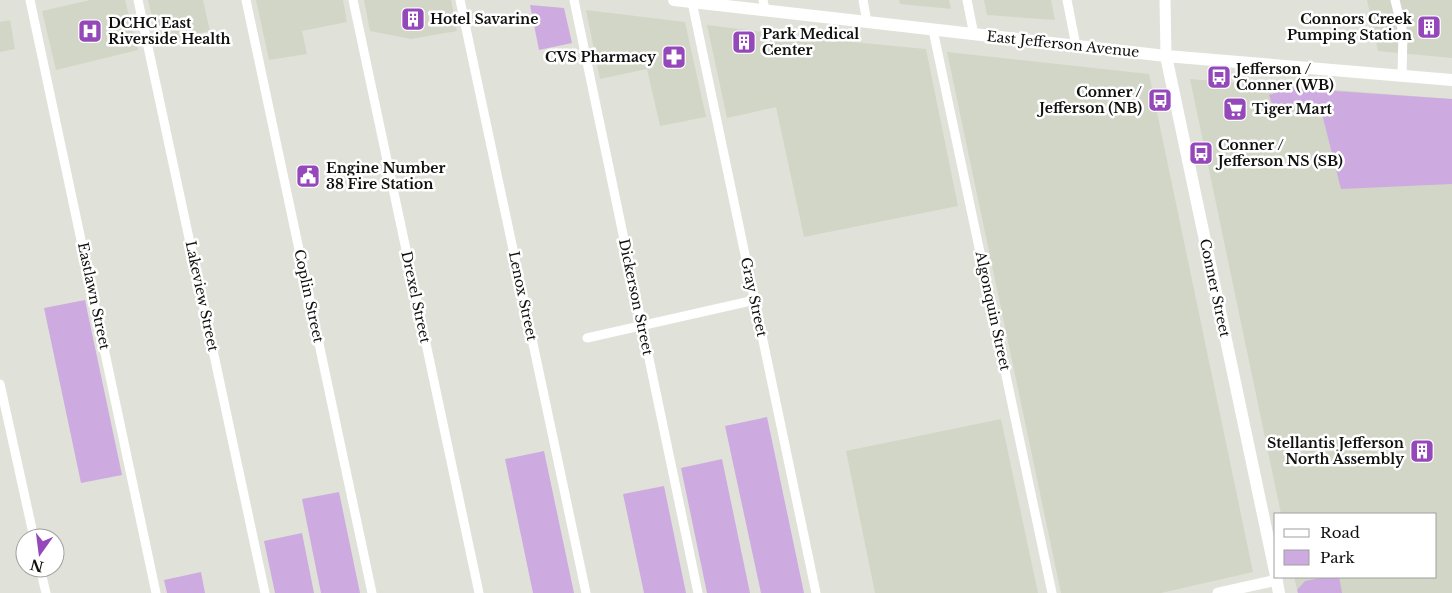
<svg xmlns="http://www.w3.org/2000/svg" width="1452" height="593" font-family="'Libre Baskerville',serif">
  <style>
    .built { fill: #d2d6c6 }
    .green { fill: #cdabe0 }
    .lines { fill: none; stroke-linecap: round; stroke-linejoin: round }
    .minor { stroke: #fff; stroke-width: 9 }
    .tertiary { stroke: #fff; stroke-width: 11 }
    .secondary { stroke: #fff; stroke-width: 12 }
    .labels { text-anchor: middle; dominant-baseline: central; stroke-width: 5; stroke-linejoin: round; paint-order: stroke }
    .poi-label { font-size: 14px; font-weight: bold; fill: #10110e; stroke: #fff; text-anchor: start }
    .street-label { font-size: 14px; fill: #10110e; stroke: #fff }
  </style>
  <rect width="100%" height="100%" fill="#e0e2d9"/>
  <!-- built -->
  <path class="built" d="M90,0h35l13,50 -82,20 -14,-59z
    M148,0h55l7,31 -52,12z
    M256,0h87l4,22 -45,9 5,23 -38,6z
    M364,0h87l6,31 -46,8 -41,-8z
    M899,0h50l2,9 -51,-5z
    M984,0h67l4,20 -68,-5z
    M1367,0h85v58l-74,-7z
    M586,10l99,12 21,95 -46,9 -13,-57 -47,10z
    M10,20l5,29 -15,3v-30z
    M707,25l115,14 104,10 32,157 -154,31 -28,-130 -49,11z
    M947,52l202,22 104,498 -92,21h-100z
    M1190,79l262,20v494h-154l-4,-16h142v-63h-155z
    M1001,419l37,174h-163l-29,-142z"/>
  <!-- green -->
  <path class="green" d="M530,5l34,3 8,35 -33,7z
    M1290,88l162,11v85l-111,5 -19,-75 -15,-5 -35,-5 -3,-9z
    M85,300l37,175 -41,8 -37,-175z
    M767,417l37,176h-43l-36,-167z
    M544,451l30,142h-41l-28,-134z
    M722,459l28,134h-43l-26,-125z
    M664,486l22,107h-42l-21,-99z
    M339,492l21,101h-39l-19,-94z
    M302,533l12,60h-39l-11,-52z
    M201,572l4,21h-38l-3,-13z
    M1326,577h13l3,16h-44l-1,-3 8,-9z"/>
  <g class="lines">
    <!-- minor -->
    <path class="minor" d="M30,0l126,593
      M138,0l127,593
      M246,0l126,593
      M353,0l126,593
      M460,0l126,593
      M574,0l124,593
      M763,0l2,10
      M863,0l4,22
      M967,0l7,35
      M1067,0l9,46
      M1395,0l8,33 -1,43
      M692,2l124,591
      M933,30l119,563
      M587,338l168,-38
      M0,384l34,154
      M40,568l6,25"/>
    <!-- tertiary -->
    <path class="tertiary" d="M1165,0l1,56
      M1218,593l59,-13"/>
    <!-- secondary -->
    <path class="secondary" d="M674,0l492,56 286,24
      M1166,56l110,520
      M1276,577l3,16"/>
  </g>
  <!-- icons -->
  <defs>
    <g id="building-square" transform="scale(1.25)"><rect x="-9" y="-9" width="18" height="18" rx="4" fill="#9448b9" stroke="#fff"/><path d="M-4-6H4V6H1V3H-1V6H-4ZM-2.5-4.3h1.7v1.8h-1.7ZM.8-4.3h1.7v1.8H.8ZM-2.5-1h1.7V.8h-1.7ZM.8-1h1.7V.8H.8Z" fill="#fff"/></g>
    <g id="hospital-square" transform="scale(1.25)"><rect x="-9" y="-9" width="18" height="18" rx="4" fill="#9448b9" stroke="#fff"/><path d="M-5-5h3v3.5h4V-5h3V5h-3V1.5h-4V5h-3Z" fill="#fff"/></g>
    <g id="pharmacy-square" transform="scale(1.25)"><rect x="-9" y="-9" width="18" height="18" rx="4" fill="#9448b9" stroke="#fff"/><path d="M-2-6h4v4h4v4h-4v4h-4v-4h-4v-4h4Z" fill="#fff"/></g>
    <g id="bus-square" transform="scale(1.25)"><rect x="-9" y="-9" width="18" height="18" rx="4" fill="#9448b9" stroke="#fff"/><path d="M-5-6H5V4H4V6H2V4H-2V6H-4V4H-5ZM-3.5-4V0h7V-4ZM-3.5 1.2v1.5H-2V1.2ZM2 1.2v1.5H3.5V1.2Z" fill="#fff"/></g>
    <g id="supermarket-square" transform="scale(1.25)"><rect x="-9" y="-9" width="18" height="18" rx="4" fill="#9448b9" stroke="#fff"/><path d="M-6-5.5h2.5l.6 2H6L4.5 2H-2.5L-4.4-4H-6ZM-1.5 3.2a1.3 1.3 0 1 0 .1 0ZM3 3.2a1.3 1.3 0 1 0 .1 0Z" fill="#fff"/></g>
    <g id="civic-square" transform="scale(1.25)"><rect x="-9" y="-9" width="18" height="18" rx="4" fill="#9448b9" stroke="#fff"/><path d="M-.6-6.5H3V-4.5H.6V-3L4-1V1h2V6H-6V1h2V-1L-.6-3ZM-1.2 2.5V6h2.4V2.5Z" fill="#fff"/></g>
  </defs>
  <g fill-rule="evenodd">
    <use href="#building-square" x="413" y="19"/>
    <use href="#building-square" x="1429" y="27"/>
    <use href="#hospital-square" x="90" y="31"/>
    <use href="#building-square" x="744" y="42"/>
    <use href="#pharmacy-square" x="674" y="57"/>
    <use href="#bus-square" x="1219" y="77"/>
    <use href="#bus-square" x="1160" y="100"/>
    <use href="#supermarket-square" x="1235" y="109"/>
    <use href="#bus-square" x="1201" y="153"/>
    <use href="#civic-square" x="308" y="176"/>
    <use href="#building-square" x="1422" y="451"/>
  </g>
  <g class="labels">
    <!-- poi labels -->
    <g class="poi-label">
      <text x="430" y="19">Hotel Savarine</text>
      <text x="1412" y="19" text-anchor="end">Connors Creek<tspan x="1412" dy="16">Pumping Station</tspan></text>
      <text x="108" y="23">DCHC East<tspan x="108" dy="16">Riverside Health</tspan></text>
      <text x="762" y="34">Park Medical<tspan x="762" dy="16">Center</tspan></text>
      <text x="656" y="57" text-anchor="end">CVS Pharmacy</text>
      <text x="1236" y="69">Jefferson /<tspan x="1236" dy="16">Conner (WB)</tspan></text>
      <text x="1142" y="92" text-anchor="end">Conner /<tspan x="1142" dy="16">Jefferson (NB)</tspan></text>
      <text x="1252" y="109">Tiger Mart</text>
      <text x="1218" y="145">Conner /<tspan x="1218" dy="16">Jefferson NS (SB)</tspan></text>
      <text x="326" y="168">Engine Number<tspan x="326" dy="16">38 Fire Station</tspan></text>
      <text x="1404" y="443" text-anchor="end">Stellantis Jefferson<tspan x="1404" dy="16">North Assembly</tspan></text>
    </g>
    <!-- street labels -->
    <g class="street-label">
      <text transform="translate(1063 44) rotate(6)">East Jefferson Avenue</text>
      <text transform="translate(1215 288) rotate(78)">Conner Street</text>
      <text transform="translate(94 296) rotate(78)">Eastlawn Street</text>
      <text transform="translate(202 296) rotate(78)">Lakeview Street</text>
      <text transform="translate(309 296) rotate(78)">Coplin Street</text>
      <text transform="translate(523 296) rotate(78)">Lenox Street</text>
      <text transform="translate(416 297) rotate(78)">Drexel Street</text>
      <text transform="translate(636 297) rotate(78)">Dickerson Street</text>
      <text transform="translate(754 297) rotate(78)">Gray Street</text>
      <text transform="translate(993 311) rotate(78)">Algonquin Street</text>
    </g>
  </g>
  <!-- legend -->
  <rect x="1274" y="513" width="162" height="65" fill="#ffffff" stroke="#9fa09f"/>
  <rect x="1284" y="529" width="25" height="8" fill="#ffffff" stroke="#9fa09f"/>
  <text x="1320" y="538" font-size="15" fill="#10110e">Road</text>
  <rect x="1284" y="550" width="25" height="15" fill="#cdabe0" stroke="#9fa09f"/>
  <text x="1320" y="563" font-size="15" fill="#10110e">Park</text>
  <!-- north arrow -->
  <g transform="translate(40 553) rotate(194)"><circle r="24" fill="#ffffff" stroke="#9fa09f"/>
  <path d="M0-4L9 19L0 12L-9 19Z" fill="#9448b9"/>
  <text y="-8" font-size="14" font-weight="bold" text-anchor="middle" fill="#10110e">N</text>
  </g>
</svg>
